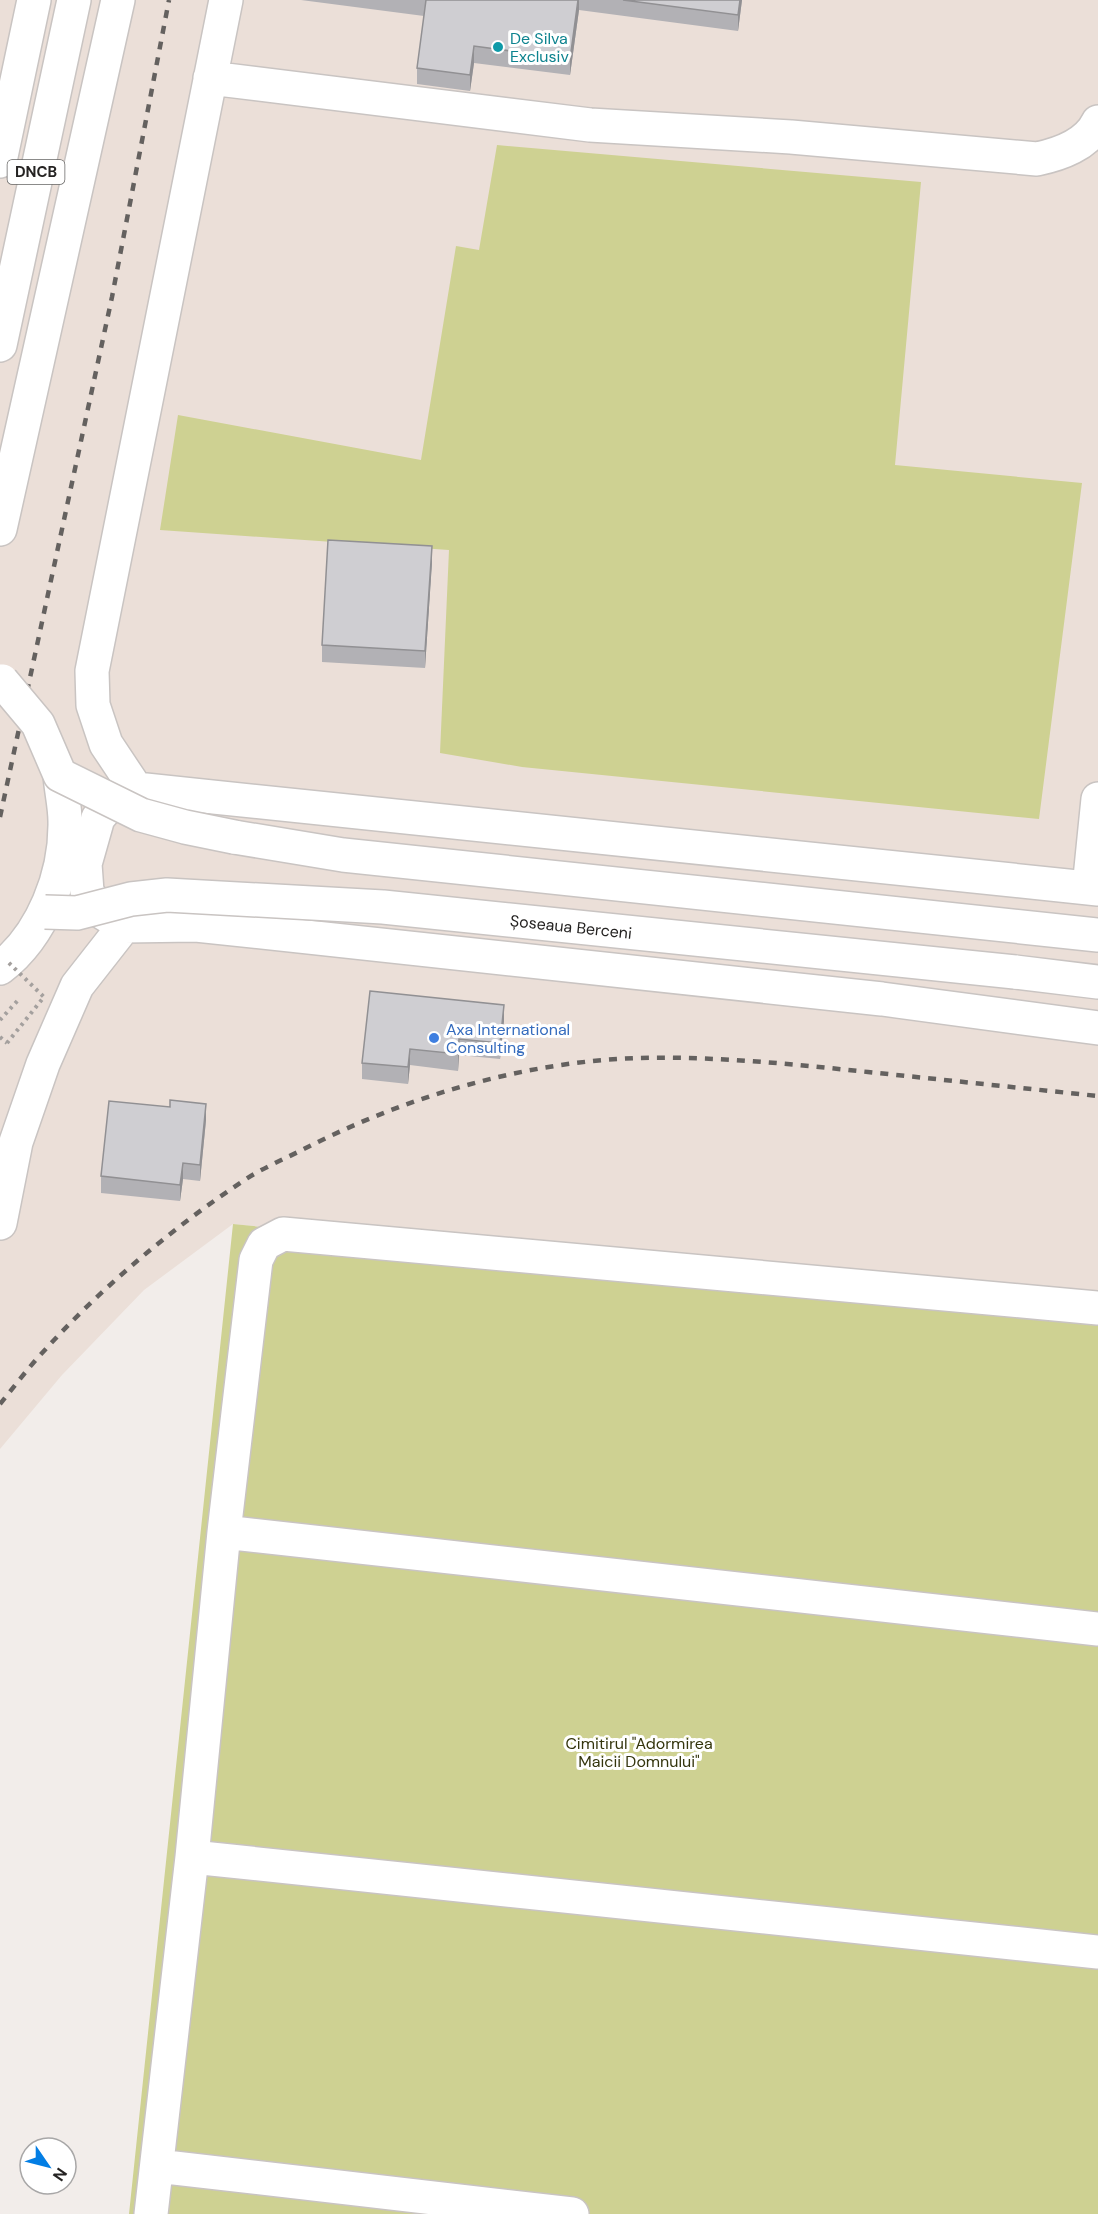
<svg xmlns="http://www.w3.org/2000/svg" width="1098" height="2214" font-family="'DM Sans',sans-serif">
  <style>
    .built { fill: #ebdfd8 }
    .green { fill: #ced192 }
    .lines { fill: none; stroke-linecap: round; stroke-linejoin: round }
    .minor-casing { stroke: #c9c4c2; stroke-width: 36 }
    .major-casing { stroke: #c9c4c2; stroke-width: 36 }
    .path { stroke: #a4a09e; stroke-width: 4; stroke-dasharray: 3 4.5; stroke-linecap: butt }
    .minor { stroke: #fff; stroke-width: 33 }
    .major { stroke: #fff; stroke-width: 33 }
    .rail { stroke: #64615f; stroke-width: 4.5; stroke-dasharray: 8 8; stroke-linecap: butt }
    .major-bridge-casing { stroke: #c9c4c2; stroke-width: 36; stroke-linecap: butt }
    .path-bridge { stroke: #a4a09e; stroke-width: 4; stroke-dasharray: 3 4.5; stroke-linecap: butt }
    .major-bridge { stroke: #fff; stroke-width: 33 }
    .wall { fill: #b2b1b5 }
    .shaded-wall { fill: #919093 }
    .building { fill: #cfced2; stroke: #919093; stroke-width: 1.5 }
    .culture-dot { fill: #0f9aa8; stroke: #fff; stroke-width: 2 }
    .shop-dot { fill: #3f7fe0; stroke: #fff; stroke-width: 2 }
    .labels { text-anchor: middle; dominant-baseline: central; stroke-width: 6; stroke-linejoin: round; paint-order: stroke }
    .shield { fill: #fff; stroke: #666564; stroke-width: 1.5 }
    .shield-label { font-size: 15px; font-weight: bold; fill: #252322 }
    .culture-label { font-size: 16px; fill: #0d838f; stroke: #fff; text-anchor: start }
    .street-label { font-size: 16px; fill: #252322; stroke: #fff }
    .shop-label { font-size: 16px; fill: #366cbe; stroke: #fff; text-anchor: start }
    .park-label { font-size: 16px; fill: #34350d; stroke: #fff }
  </style>
  <rect width="100%" height="100%" fill="#f2edea"/>
  <!-- built -->
  <path class="built" d="M0,0h1098v1312l-865,-88 -89,66 -82,85 -62,74z"/>
  <!-- green -->
  <path class="green" d="M497,145l424,37 -26,283 187,18 -43,336 -517,-52 -82,-14 9,-203 -289,-20 18,-115 243,45 35,-214 23,4z
    M233,1224l865,88v902h-969z"/>
  <g class="lines">
    <!-- minor casing -->
    <g class="minor-casing">
      <path id="minor" d="M210,78l380,47 201,12 246,22c23,-5 50,-14 61,-37
        M136,789l-30,-45 -13,-39 -1,-34 134,-671
        M1089,888l9,-89
        M1098,889l-962,-100 -19,7 -19,22 -13,46 2,28 13,19 24,15 72,-1 686,74 216,29
        M0,1223l16,-81 27,-78 34,-78 47,-60
        M224,1532l874,97
        M192,1857l906,95
        M157,2166l415,48
        M151,2214l41,-357 32,-325 32,-272 8,-16 19,-10 815,74"/>
    </g>
    <!-- major casing -->
    <g class="major-casing">
      <path id="major" d="M0,161l34,-161
        M0,345l74,-345
        M0,529l118,-529
        M234,837l109,18 755,80
        M0,968c43,-33 66,-94 65,-147 0,-15 -4,-31 -5,-46
        M1015,972l83,10"/>
    </g>
    <!-- path -->
    <path class="path" d="M0,1020l20,-22
      M0,1037l7,6"/>
    <!-- minor -->
    <use href="#minor" class="minor"/>
    <!-- major -->
    <use href="#major" class="major"/>
    <!-- rail -->
    <path class="rail" d="M0,817l112,-520 57,-297
      M0,1404c14,-17 28,-36 43,-52 59,-65 129,-124 203,-173 17,-11 36,-19 54,-28 102,-53 221,-89 337,-93 78,-2 154,6 231,14 77,8 153,16 230,24"/>
    <!-- major-bridge casing -->
    <g class="major-bridge-casing">
      <path id="major-bridge" d="M2,681l36,43 22,51 81,40 44,12 49,10
        M45,912l32,1 54,-14 36,-4 216,12 632,65"/>
    </g>
    <!-- path-bridge -->
    <path class="path-bridge" d="M7,1043l37,-46 -36,-35"/>
    <!-- major-bridge -->
    <use href="#major-bridge" class="major-bridge"/>
  </g>
  <!-- wall -->
  <path class="wall" d="M301,0h441l-4,31 -159,-21 -9,65 -96,-12 -4,28 -53,-7v-16l7,-52z
    M432,562l-7,106 -103,-6v-17z
    M504,1021l-4,38 -41,-4 -1,16 -48,-6 -2,19 -46,-5v-16z
    M170,1107l36,13 -6,61 -17,-2 -3,22 -79,-8v-17z"/>
  <!-- shaded-wall -->
  <path class="shaded-wall" d="M578,0h1v10l-9,65v-16z
    M740,0h2l-4,31v-16z
    M474,46v17l-4,28v-16z
    M432,546v16l-7,106v-17z
    M504,1005v16l-4,38v-16z
    M459,1039v16l-1,16v-17z
    M410,1049v16l-2,19v-17z
    M206,1104v16l-6,61v-16z
    M183,1163v16l-3,22v-16z"/>
  <!-- building -->
  <path class="building" d="M426,0h152l-8,59 -96,-13 -4,29 -53,-7z
    M623,0h117l-2,15z
    M328,540l104,6 -7,105 -103,-6z
    M370,991l134,14 -4,38 -41,-4 -1,15 -48,-5 -2,18 -46,-4z
    M170,1100l36,4 -6,61 -17,-2 -3,22 -79,-9 8,-75 61,6z"/>
  <!-- markers -->
  <circle class="culture-dot" cx="498" cy="47" r="6"/>
  <circle class="shop-dot" cx="434" cy="1038" r="6"/>
  <g class="labels">
    <!-- shield labels -->
    <rect class="shield" x="7.5" y="160" width="57" height="24" rx="4.5"/>
    <g class="shield-label">
      <text x="36" y="172">DNCB</text>
    </g>
    <!-- culture labels -->
    <g class="culture-label">
      <text x="510" y="38">De Silva<tspan x="510" dy="18">Exclusiv</tspan></text>
    </g>
    <!-- street labels -->
    <g class="street-label">
      <text transform="translate(571 927) rotate(6)">Șoseaua Berceni</text>
    </g>
    <!-- shop labels -->
    <g class="shop-label">
      <text x="446" y="1029">Axa International<tspan x="446" dy="18">Consulting</tspan></text>
    </g>
    <!-- park labels -->
    <g class="park-label">
      <text x="639" y="1743">Cimitirul "Adormirea<tspan x="639" dy="18">Maicii Domnului"</tspan></text>
    </g>
  </g>
  <!-- north arrow -->
  <g transform="translate(48 2166) rotate(125)"><circle r="28" fill="#ffffff" stroke="#a8a7a7" stroke-width="1.5"/>
  <path d="M0-4.5L10 22L0 15L-10 22Z" fill="#037ee4"/>
  <text y="-9" font-size="16" font-weight="bold" text-anchor="middle" fill="#252322">N</text>
  </g>
</svg>
